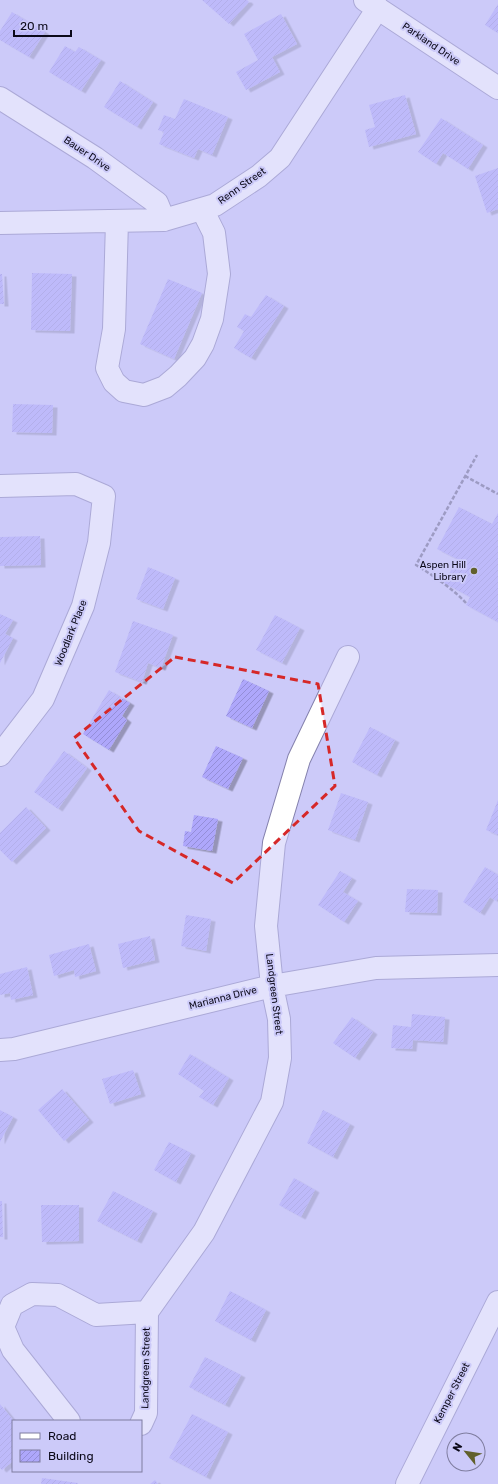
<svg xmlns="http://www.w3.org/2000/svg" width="498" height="1484" font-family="Rubik,sans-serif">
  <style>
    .building { fill: url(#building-hatch); filter: url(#shadow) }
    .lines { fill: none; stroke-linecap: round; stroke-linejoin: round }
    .minor-casing { stroke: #8481ad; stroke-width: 24 }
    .path { stroke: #656382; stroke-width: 2.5; stroke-dasharray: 4 2; stroke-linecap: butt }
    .minor { stroke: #fff; stroke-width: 22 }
    .marked { fill: none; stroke: #d62828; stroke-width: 3; stroke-dasharray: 8 5; stroke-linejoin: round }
    .poi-dot { fill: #61602c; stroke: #cccaf9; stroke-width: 1.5 }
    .labels { text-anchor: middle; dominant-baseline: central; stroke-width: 4; stroke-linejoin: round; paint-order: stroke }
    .street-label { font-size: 10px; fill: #0b0919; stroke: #cccaf9 }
    .poi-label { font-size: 10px; fill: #0b0919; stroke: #cccaf9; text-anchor: end }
  </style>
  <defs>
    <pattern id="building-hatch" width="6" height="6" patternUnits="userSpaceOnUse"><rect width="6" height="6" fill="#aea7fb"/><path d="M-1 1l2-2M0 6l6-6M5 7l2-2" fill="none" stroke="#948ed7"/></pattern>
    <filter id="shadow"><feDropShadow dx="4.5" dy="2.5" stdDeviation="0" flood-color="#0004"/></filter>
  </defs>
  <rect width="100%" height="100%" fill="#cccaf9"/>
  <!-- building -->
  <path class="building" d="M202,0h45l2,2 -20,22z
    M498,4v29l-13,-8z
    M12,12l33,20 -16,25 -29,-17v-9z
    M281,14l16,30 -25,13 8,15 -34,18 -10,-18 22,-12 -14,-26z
    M65,46l10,6 4,-5 22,13 -20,31 -32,-19z
    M120,81l33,21 -16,25 -33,-20z
    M405,95l11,39 -47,13 -4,-17 10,-3 -6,-22z
    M184,99l44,18 -16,38 -14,-6 -4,9 -35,-14 5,-12 -6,-2 6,-15 11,4z
    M441,118l42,27 -15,24 -25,-16 -7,11 -18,-12z
    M498,168v41l-11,4 -12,-37z
    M32,273l40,1 -2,57 -39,-1z
    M0,274h2l2,30h-4z
    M168,279l34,14 -28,66 -34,-15z
    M266,295l18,11 -33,52 -17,-10 10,-17 -7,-4 8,-13 6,3z
    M13,404l40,1 -1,28 -40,-1z
    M459,507l33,17 6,-11v109l-32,-17 4,-8 -26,-14 13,-24 -20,-10z
    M40,536l1,29 -41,1v-29z
    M148,567l27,11 -12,31 -27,-10z
    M0,614l13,6 -8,14 8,4 -13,25z
    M275,615l25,13 -18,35 -26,-13z
    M133,621l40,14 -12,33 -13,-5 -6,19 -27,-10z
    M243,679l26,12 -17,37 -26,-12z
    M109,690l21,13 -8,13 5,4 -18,30 -26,-16z
    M370,727l25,13 -18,35 -25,-13z
    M216,746l27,12 -15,31 -26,-12z
    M64,751l23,17 -29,41 -24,-17z
    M341,793l27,9 -13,38 -27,-10z
    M498,800v35l-12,-5z
    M26,807l20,21 -34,34 -12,-12v-17z
    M194,815l24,4 -6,32 -29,-5 2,-15 6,1z
    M485,867l13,8v23l-2,3 -6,-4 -10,16 -17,-11z
    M340,871l12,7 -9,14 15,9 -14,21 -26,-17z
    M407,889l31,1 -1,23 -32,-1z
    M186,915l25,4 -5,32 -25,-5z
    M150,936l5,24 -32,8 -5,-24z
    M89,944l7,27 -21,6 -1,-7 -20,6 -5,-21z
    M27,967l6,28 -22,5 -1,-7 -10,2v-21z
    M412,1014l33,3 -2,25 -30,-2 -1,9 -21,-1 2,-23 18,2z
    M352,1017l21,15 -18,26 -22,-15z
    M190,1054l39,24 -16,27 -14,-8 5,-6 -26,-17z
    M133,1070l8,24 -31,10 -8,-25z
    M62,1089l27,31 -25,21 -26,-31z
    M0,1110l13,7 -13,25z
    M323,1110l27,14 -17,33 -26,-14z
    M169,1142l22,11 -15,29 -22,-12z
    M294,1178l21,12 -14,27 -22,-12z
    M113,1191l40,20 -16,30 -40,-20z
    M0,1201h2l1,36h-3z
    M41,1205h38v36l-37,1z
    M230,1291l36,19 -15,30 -36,-19z
    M205,1357l36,18 -16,30 -36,-18z
    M0,1404l13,16v41l-11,9 -2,-2z
    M192,1414l36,18 -22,45 -37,-19z
    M42,1478l36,5v1h-37z
    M155,1480l3,4h-8z"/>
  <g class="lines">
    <!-- minor casing -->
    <g class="minor-casing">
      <path id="minor" d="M365,0l133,88
        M0,98l95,60 62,45 7,17
        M117,221l-3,108 -7,39 7,14 10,9 20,4 21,-8 13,-11 17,-18 8,-14 9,-25 7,-45 -5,-41 -12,-24
        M0,223l164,-3 51,-15 44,-29 21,-18 98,-150
        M0,486l76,-2 28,12 -5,47 -16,63 -40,93 -43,56
        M0,1050l14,-1 258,-63 104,-18 122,-3
        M69,1421l-56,-71 -10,-23 9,-22 20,-11 26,1 38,20 51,-3
        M141,1424l5,-11 1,-101 57,-80 68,-130 8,-44 -1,-39 -7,-33 -6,-60 8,-83 25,-84 49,-102
        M407,1484l91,-182"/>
    </g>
    <!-- path -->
    <path class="path" d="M465,476l33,18
      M466,603c-13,-14 -32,-27 -50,-38l61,-110"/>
    <!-- minor -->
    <use href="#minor" class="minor"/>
  </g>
  <!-- marked area -->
  <path d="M0 0H498V1484H0ZM175,657l143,27 17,102 -102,97 -94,-52 -65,-93z" fill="#cccaf9" fill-opacity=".55" fill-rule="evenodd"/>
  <path class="marked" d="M175,657l143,27 17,102 -102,97 -94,-52 -65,-93z"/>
  <!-- markers -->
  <circle class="poi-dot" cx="474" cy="571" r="4"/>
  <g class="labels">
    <!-- street labels -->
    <g class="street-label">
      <text transform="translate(431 44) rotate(34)">Parkland Drive</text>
      <text transform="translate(87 154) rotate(34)">Bauer Drive</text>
      <text transform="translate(242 186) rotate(-35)">Renn Street</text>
      <text transform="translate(71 633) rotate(-68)">Woodlark Place</text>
      <text transform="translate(274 994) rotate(83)">Landgreen Street</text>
      <text transform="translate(223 998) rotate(-14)">Marianna Drive</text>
      <text transform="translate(146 1368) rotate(-89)">Landgreen Street</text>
      <text transform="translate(452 1393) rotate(-63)">Kemper Street</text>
    </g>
    <!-- poi labels -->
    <g class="poi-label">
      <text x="466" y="565">Aspen Hill<tspan x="466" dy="12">Library</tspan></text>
    </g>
  </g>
  <!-- legend -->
  <rect x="12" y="1420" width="130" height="52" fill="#cccaf9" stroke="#7f7d9f"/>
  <rect x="20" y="1433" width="20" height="6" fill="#ffffff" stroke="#7f7d9f"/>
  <text x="48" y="1440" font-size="12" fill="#0b0919">Road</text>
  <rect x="20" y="1450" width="20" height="12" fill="url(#building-hatch)" stroke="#7f7d9f"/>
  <text x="48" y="1460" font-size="12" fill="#0b0919">Building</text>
  <!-- north arrow -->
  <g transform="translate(466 1452) rotate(300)"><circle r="19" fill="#cccaf9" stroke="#7f7d9f"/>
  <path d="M0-3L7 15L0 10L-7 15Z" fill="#61602c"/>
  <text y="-6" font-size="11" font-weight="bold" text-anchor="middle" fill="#0b0919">N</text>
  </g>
  <!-- scale -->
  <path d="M14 30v6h57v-6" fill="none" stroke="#0b0919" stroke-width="2"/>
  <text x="20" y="30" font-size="12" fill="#0b0919" stroke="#cccaf9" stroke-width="3" paint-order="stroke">20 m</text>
</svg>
